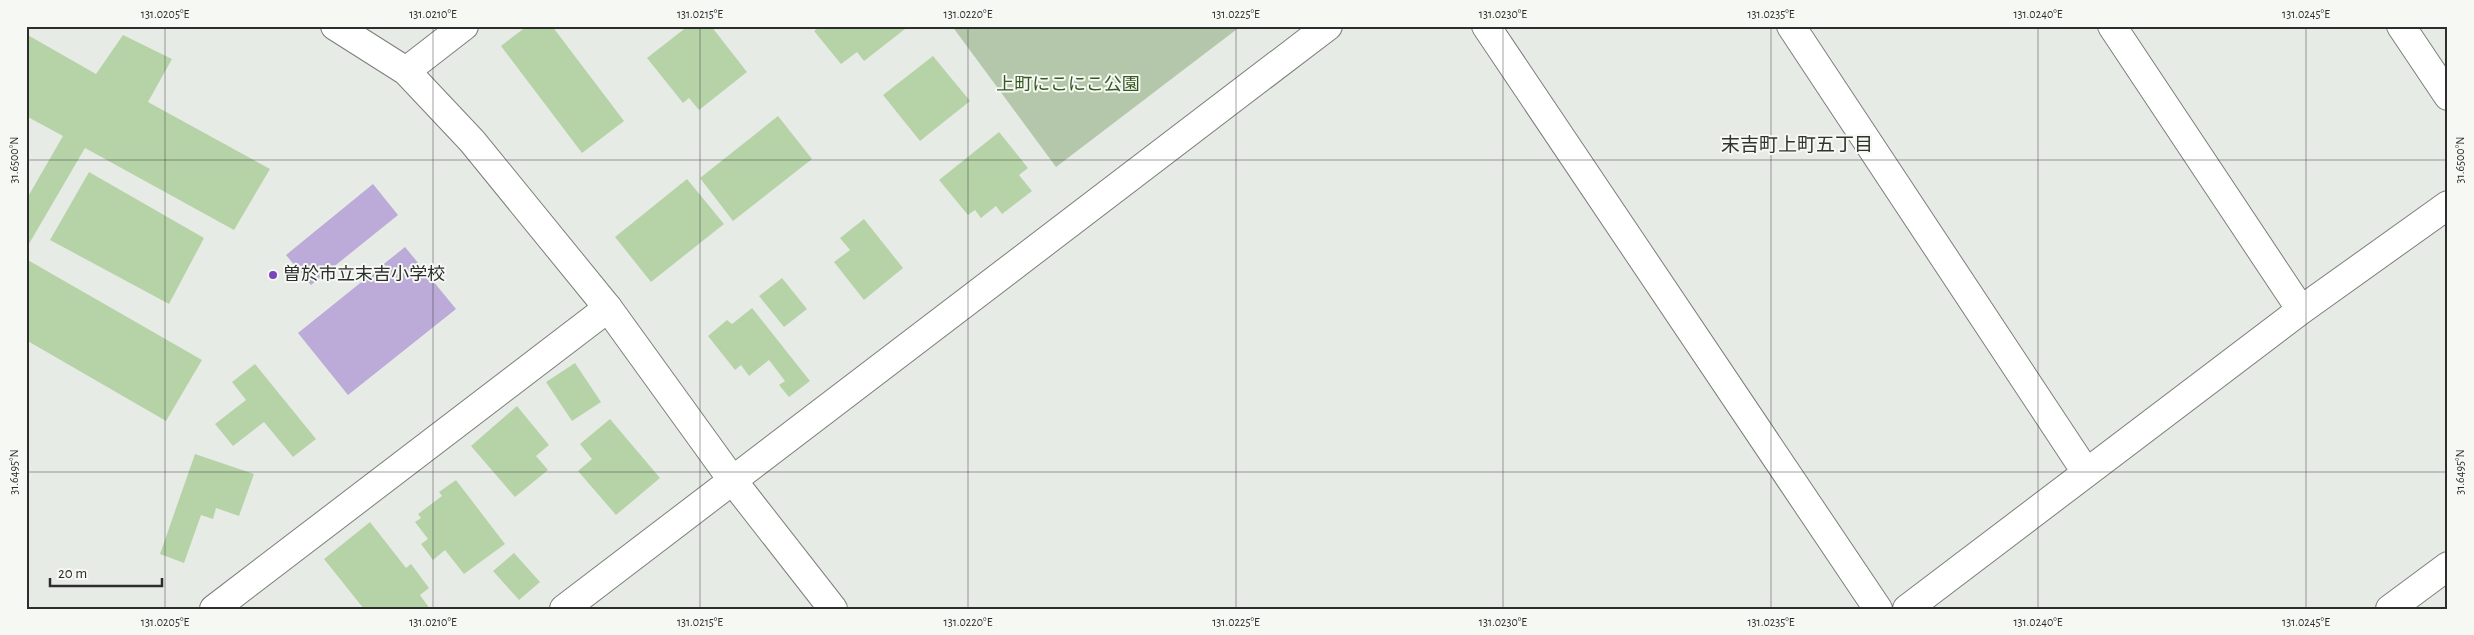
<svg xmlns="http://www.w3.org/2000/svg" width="2474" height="635" font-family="'Alegreya Sans','Noto Sans JP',sans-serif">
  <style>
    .green { fill: #b4c7ab }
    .water { fill: #bcabd8 }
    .building { fill: #b6d3a8 }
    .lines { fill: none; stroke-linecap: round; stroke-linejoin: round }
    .minor-casing { stroke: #7c7f7a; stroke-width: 30 }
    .tertiary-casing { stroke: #7c7f7a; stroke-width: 30 }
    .minor { stroke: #fff; stroke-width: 28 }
    .tertiary { stroke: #fff; stroke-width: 28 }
    .ticks { fill: none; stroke: #2d2e2c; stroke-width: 1; stroke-opacity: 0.45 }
    .poi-dot { fill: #7c45bc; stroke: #f5f8f3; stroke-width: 2 }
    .labels { text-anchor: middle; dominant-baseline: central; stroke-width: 4; stroke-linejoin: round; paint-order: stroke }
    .park-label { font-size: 18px; fill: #34581d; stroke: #f5f8f3 }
    .poi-label { font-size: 18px; fill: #2d2e2c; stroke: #f5f8f3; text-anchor: start }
    .neighbourhood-label { font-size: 19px; fill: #31332f; stroke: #f5f8f3 }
    .neatline { fill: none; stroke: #2d2e2c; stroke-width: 2 }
    .ticks-label { font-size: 12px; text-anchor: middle; fill: #2d2e2c }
  </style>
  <rect width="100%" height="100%" fill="#e7ebe6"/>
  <!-- green -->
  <path class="green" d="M952,26h289l-185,141z"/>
  <!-- water -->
  <path class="water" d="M373,184l25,31 -87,70 -25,-30z
    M405,247l51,62 -108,86 -50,-62z"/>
  <!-- building -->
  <path class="building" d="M527,26h25l72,95 -42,32 -81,-107z
    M688,26h23l36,46 -48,38 -10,-12 -6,5 -36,-45z
    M821,26h82l2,3 -41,32 -7,-9 -16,12 -27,-33z
    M26,34l70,40 27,-39 49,24 -24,43 122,67 -36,61 -149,-82 -59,101v-49l37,-64 -37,-20z
    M933,56l37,45 -50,40 -37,-46z
    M778,116l34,43 -79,62 -33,-43z
    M999,132l29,36 -9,7 13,16 -30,23 -6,-8 -15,12 -6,-8 -7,5 -29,-35z
    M89,172l115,66 -35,66 -119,-64z
    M687,179l37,45 -73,58 -36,-45z
    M864,219l39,49 -39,32 -30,-38 16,-12 -10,-12z
    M26,259l176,101 -36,61 -140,-81z
    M782,278l25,31 -23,18 -25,-31z
    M752,308l58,73 -21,16 -10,-12 6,-4 -16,-21 -20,16 -8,-11 -6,5 -27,-34 19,-16 5,4z
    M575,363l26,39 -29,19 -26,-39z
    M255,364l61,75 -23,18 -29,-35 -31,24 -18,-22 31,-24 -14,-18z
    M517,406l32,39 -13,11 12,14 -33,27 -44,-51z
    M610,419l50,59 -44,37 -38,-44 14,-12 -12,-15z
    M195,454l59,20 -15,42 -23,-8 -3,11 -12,-4 -17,48 -24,-9z
    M456,480l49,64 -41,30 -19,-24 -12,10 -12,-16 7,-5 -13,-17 6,-4 -3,-4 24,-18 -3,-4z
    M370,522l36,46 5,-4 18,24 -9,7 10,14h-66l-40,-50z
    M514,553l26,29 -21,18 -26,-29z"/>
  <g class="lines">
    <!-- minor casing -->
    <g class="minor-casing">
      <path id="minor" d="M1486,26l392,583
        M1791,26l295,446
        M2112,26l189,284
        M2401,26l47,70
        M214,609l394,-301
        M564,609l764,-583
        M1907,609l394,-299 147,-105"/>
    </g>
    <!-- tertiary casing -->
    <g class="tertiary-casing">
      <path id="tertiary" d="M335,26l71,45 66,70 136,167 125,173 100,128
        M406,71l58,-45
        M2390,609l58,-43"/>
    </g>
    <!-- minor -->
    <use href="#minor" class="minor"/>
    <!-- tertiary -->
    <use href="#tertiary" class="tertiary"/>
  </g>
  <!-- ticks -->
  <path class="ticks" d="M165,26v583M433,26v583M700,26v583M968,26v583M1236,26v583M1503,26v583M1771,26v583M2038,26v583M2306,26v583M26,160h2422M26,472h2422"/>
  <!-- markers -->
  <circle class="poi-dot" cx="273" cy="275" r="5"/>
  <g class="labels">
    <!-- park labels -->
    <g class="park-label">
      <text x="1068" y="85">上町にこにこ公園</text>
    </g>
    <!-- poi labels -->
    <g class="poi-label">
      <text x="283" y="275">曽於市立末吉小学校</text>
    </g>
    <!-- neighbourhood labels -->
    <g class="neighbourhood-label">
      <text x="1797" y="145">末吉町上町五丁目</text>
    </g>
  </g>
  <!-- border -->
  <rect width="2474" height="635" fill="none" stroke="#f5f8f3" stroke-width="55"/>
  <!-- scale -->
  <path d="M50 578v8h112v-8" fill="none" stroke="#2d2e2c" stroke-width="2.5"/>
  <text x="58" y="578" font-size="15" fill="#2d2e2c" stroke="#f5f8f3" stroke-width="4" paint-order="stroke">20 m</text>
  <rect x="28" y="28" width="2418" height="580" class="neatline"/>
  <g class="ticks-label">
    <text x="165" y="18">131.0205°E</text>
    <text x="433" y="18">131.0210°E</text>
    <text x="700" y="18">131.0215°E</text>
    <text x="968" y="18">131.0220°E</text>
    <text x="1236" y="18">131.0225°E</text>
    <text x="1503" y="18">131.0230°E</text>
    <text x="1771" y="18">131.0235°E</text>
    <text x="2038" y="18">131.0240°E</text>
    <text x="2306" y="18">131.0245°E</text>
    <text transform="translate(14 160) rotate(-90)" y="4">31.6500°N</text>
    <text transform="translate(2460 160) rotate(-90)" y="4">31.6500°N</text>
    <text transform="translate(14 472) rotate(-90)" y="4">31.6495°N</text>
    <text transform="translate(2460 472) rotate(-90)" y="4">31.6495°N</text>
    <text x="165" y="626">131.0205°E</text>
    <text x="433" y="626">131.0210°E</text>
    <text x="700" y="626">131.0215°E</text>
    <text x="968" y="626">131.0220°E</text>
    <text x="1236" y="626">131.0225°E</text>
    <text x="1503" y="626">131.0230°E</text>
    <text x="1771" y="626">131.0235°E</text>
    <text x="2038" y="626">131.0240°E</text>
    <text x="2306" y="626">131.0245°E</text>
  </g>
</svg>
